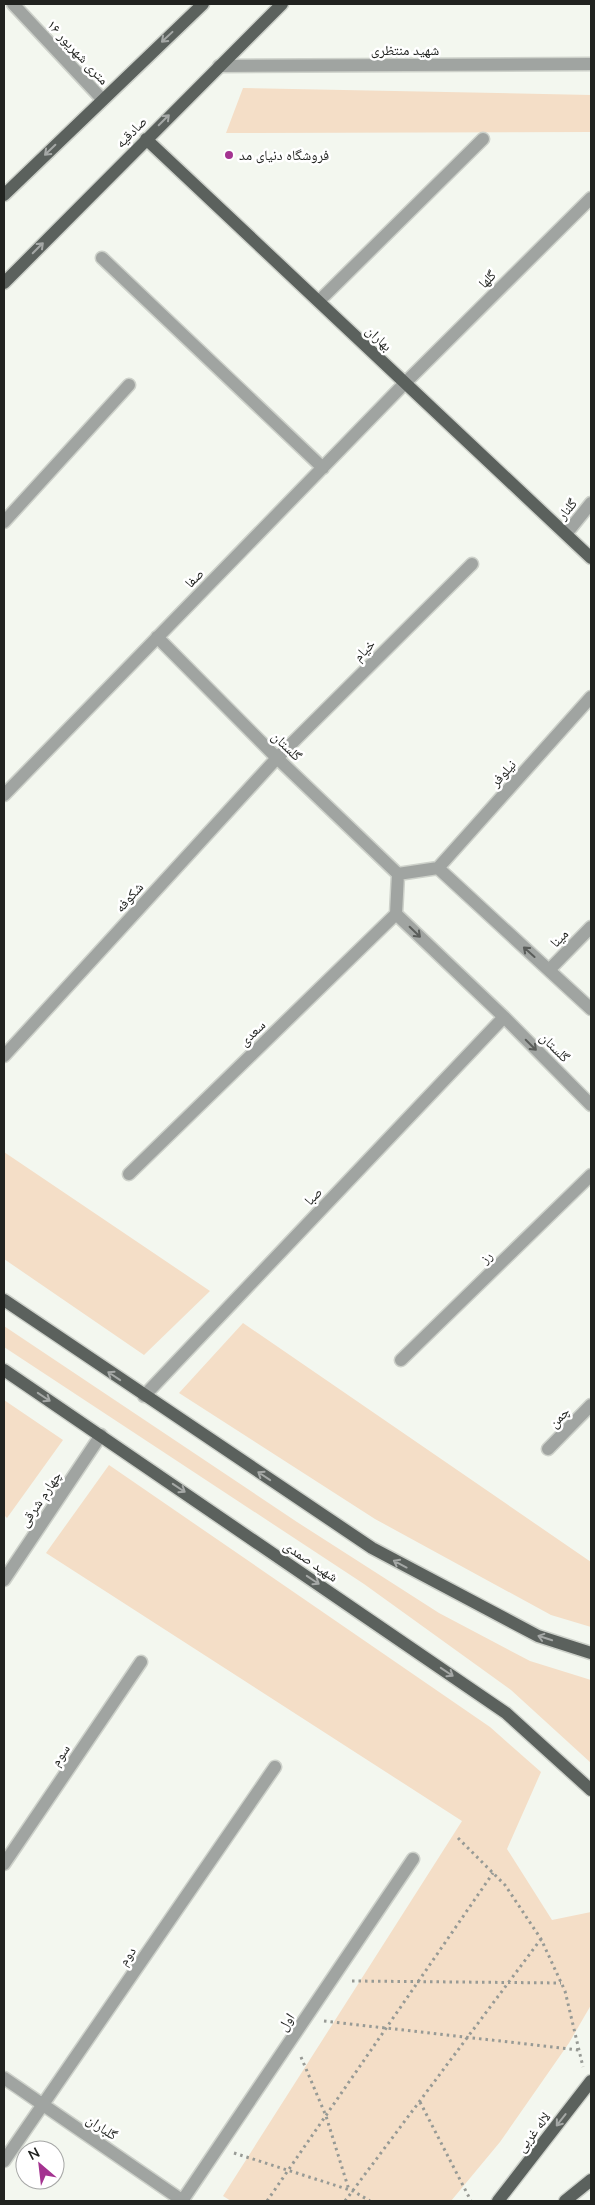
<svg xmlns="http://www.w3.org/2000/svg" width="595" height="2205" font-family="Mulish,'Noto Naskh Arabic',sans-serif">
  <style>
    .green { fill: #f4dec7 }
    .lines { fill: none; stroke-linecap: round; stroke-linejoin: round }
    .minor-casing { stroke: #cdd1ca; stroke-width: 15 }
    .major-casing { stroke: #cdd1ca; stroke-width: 15 }
    .path { stroke: #979a95; stroke-width: 3; stroke-dasharray: 2.5 4; stroke-linecap: butt }
    .minor { stroke: #a0a4a1; stroke-width: 12 }
    .major { stroke: #5b615d; stroke-width: 12 }
    .oneway { stroke: #a5a8a6 }
    .oneway2 { stroke: #5a5d5a }
    .poi-dot { fill: #a43390; stroke: #fff; stroke-width: 2 }
    .labels { text-anchor: middle; dominant-baseline: central; stroke-width: 5; stroke-linejoin: round; paint-order: stroke }
    .street-label { font-size: 14px; fill: #212320; stroke: #fff }
    .poi-label { font-size: 14px; fill: #212320; stroke: #fff; text-anchor: start }
  </style>
  <rect width="100%" height="100%" fill="#f3f7ef"/>
  <!-- green -->
  <path class="green" d="M243,88l348,7v37l-365,1z
    M4,1152l206,139 -66,64 -140,-96z
    M243,1323l348,239v65l-40,-12 -176,-96 -196,-126z
    M4,1326l293,196 142,91 91,48 61,19v83l-80,-73 -147,-106 -360,-237z
    M4,1400l59,40 -56,78 -3,-3z
    M109,1465l381,262 51,45 -34,77 45,71 39,-8v93l-22,38 -69,99 -49,59h-220l-8,-5 239,-375 -416,-268z"/>
  <g class="lines">
    <!-- minor casing -->
    <g class="minor-casing">
      <path id="minor" d="M13,4l89,95
        M219,66l372,-2
        M102,258l221,210
        M319,301l164,-162
        M4,522l125,-137
        M566,534l25,-31
        M157,637l120,121 121,116 -2,40 108,103 87,88
        M4,795l401,-412 186,-185
        M438,868l153,-171
        M398,874l40,-6 153,141
        M549,970l42,-43
        M4,1056l273,-298 195,-194
        M129,1174l267,-260
        M401,1360l190,-185
        M144,1396l360,-379
        M548,1449l43,-44
        M4,1580l97,-145
        M4,1864l137,-202
        M4,2078l179,123
        M4,2161l271,-394
        M182,2201l231,-342"/>
    </g>
    <!-- major casing -->
    <g class="major-casing">
      <path id="major" d="M146,139l445,419
        M4,195l199,-191
        M4,283l278,-279
        M4,1300l368,248 166,88 53,17
        M4,1370l502,343 85,77
        M498,2201l93,-120
        M565,2201l26,-21"/>
    </g>
    <!-- path -->
    <path class="path" d="M458,1838l47,47 36,54 24,52 18,76
      M352,1981l209,2
      M324,2021l255,29
      M301,2057l25,59 23,74
      M420,2102l51,99
      M234,2153l119,38 17,10
      M267,2201l226,-328
      M345,2201l196,-262"/>
    <!-- minor -->
    <use href="#minor" class="minor"/>
    <!-- major -->
    <use href="#major" class="major"/>
  </g>
  <!-- one-way arrows -->
  <defs><path id="oneway-shaft" d="M-6 0H5M1.5-3L5.5 0L1.5 3" fill="none" stroke-width="1.6" stroke-linecap="round" stroke-linejoin="round" transform="scale(1.25)"/></defs>
  <g class="oneway">
    <use href="#oneway-shaft" transform="translate(167 37) rotate(137)"/>
    <use href="#oneway-shaft" transform="translate(164 120) rotate(-45)"/>
    <use href="#oneway-shaft" transform="translate(50 150) rotate(136)"/>
    <use href="#oneway-shaft" transform="translate(38 248) rotate(-45)"/>
    <use href="#oneway-shaft" transform="translate(114 1376) rotate(-146)"/>
    <use href="#oneway-shaft" transform="translate(44 1397) rotate(34)"/>
    <use href="#oneway-shaft" transform="translate(264 1476) rotate(-146)"/>
    <use href="#oneway-shaft" transform="translate(179 1488) rotate(34)"/>
    <use href="#oneway-shaft" transform="translate(400 1564) rotate(-152)"/>
    <use href="#oneway-shaft" transform="translate(313 1580) rotate(34)"/>
    <use href="#oneway-shaft" transform="translate(545 1638) rotate(-162)"/>
    <use href="#oneway-shaft" transform="translate(447 1672) rotate(34)"/>
    <use href="#oneway-shaft" transform="translate(561 2120) rotate(128)"/>
  </g>
  <g class="oneway2">
    <use href="#oneway-shaft" transform="translate(415 932) rotate(44)"/>
    <use href="#oneway-shaft" transform="translate(529 952) rotate(-138)"/>
    <use href="#oneway-shaft" transform="translate(531 1045) rotate(45)"/>
  </g>
  <!-- markers -->
  <circle class="poi-dot" cx="229" cy="155" r="5"/>
  <g class="labels">
    <!-- street labels -->
    <g class="street-label">
      <text x="405" y="50">شهید منتظری</text>
      <text transform="translate(78 52) rotate(47)">۱۶ متری شهریور</text>
      <text transform="translate(131 132) rotate(-45)">صادقیه</text>
      <text transform="translate(487 279) rotate(-45)">گلها</text>
      <text transform="translate(379 338) rotate(43)">بهاران</text>
      <text transform="translate(567 509) rotate(-51)">گلنار</text>
      <text transform="translate(194 578) rotate(-46)">صفا</text>
      <text transform="translate(364 650) rotate(-45)">خیام</text>
      <text transform="translate(287 746) rotate(44)">گلستان</text>
      <text transform="translate(503 773) rotate(-48)">نیلوفر</text>
      <text transform="translate(129 897) rotate(-48)">شکوفه</text>
      <text transform="translate(559 938) rotate(-46)">مینا</text>
      <text transform="translate(252 1033) rotate(-44)">سعدی</text>
      <text transform="translate(555 1047) rotate(45)">گلستان</text>
      <text transform="translate(313 1196) rotate(-46)">صبا</text>
      <text transform="translate(486 1257) rotate(-44)">رز</text>
      <text transform="translate(559 1417) rotate(-46)">چمن</text>
      <text transform="translate(40 1499) rotate(-56)">چهارم شرقی</text>
      <text transform="translate(311 1561) rotate(34)">شهید صمدی</text>
      <text transform="translate(60 1755) rotate(-56)">سوم</text>
      <text transform="translate(127 1956) rotate(-55)">دوم</text>
      <text transform="translate(286 2022) rotate(-56)">اول</text>
      <text transform="translate(102 2127) rotate(34)">گلباران</text>
      <text transform="translate(533 2132) rotate(-52)">لاله غربی</text>
    </g>
    <!-- poi labels -->
    <g class="poi-label">
      <text x="239" y="155">فروشگاه دنیای مد</text>
    </g>
  </g>
  <!-- border -->
  <rect width="595" height="2205" fill="none" stroke="#212320" stroke-width="10"/>
  <!-- north arrow -->
  <g transform="translate(40 2165) rotate(332)"><circle r="24" fill="#ffffff" stroke="#a6a7a6"/>
  <path d="M0-4L9 19L0 12L-9 19Z" fill="#a43390"/>
  <text y="-8" font-size="14" font-weight="bold" text-anchor="middle" fill="#212320">N</text>
  </g>
</svg>
